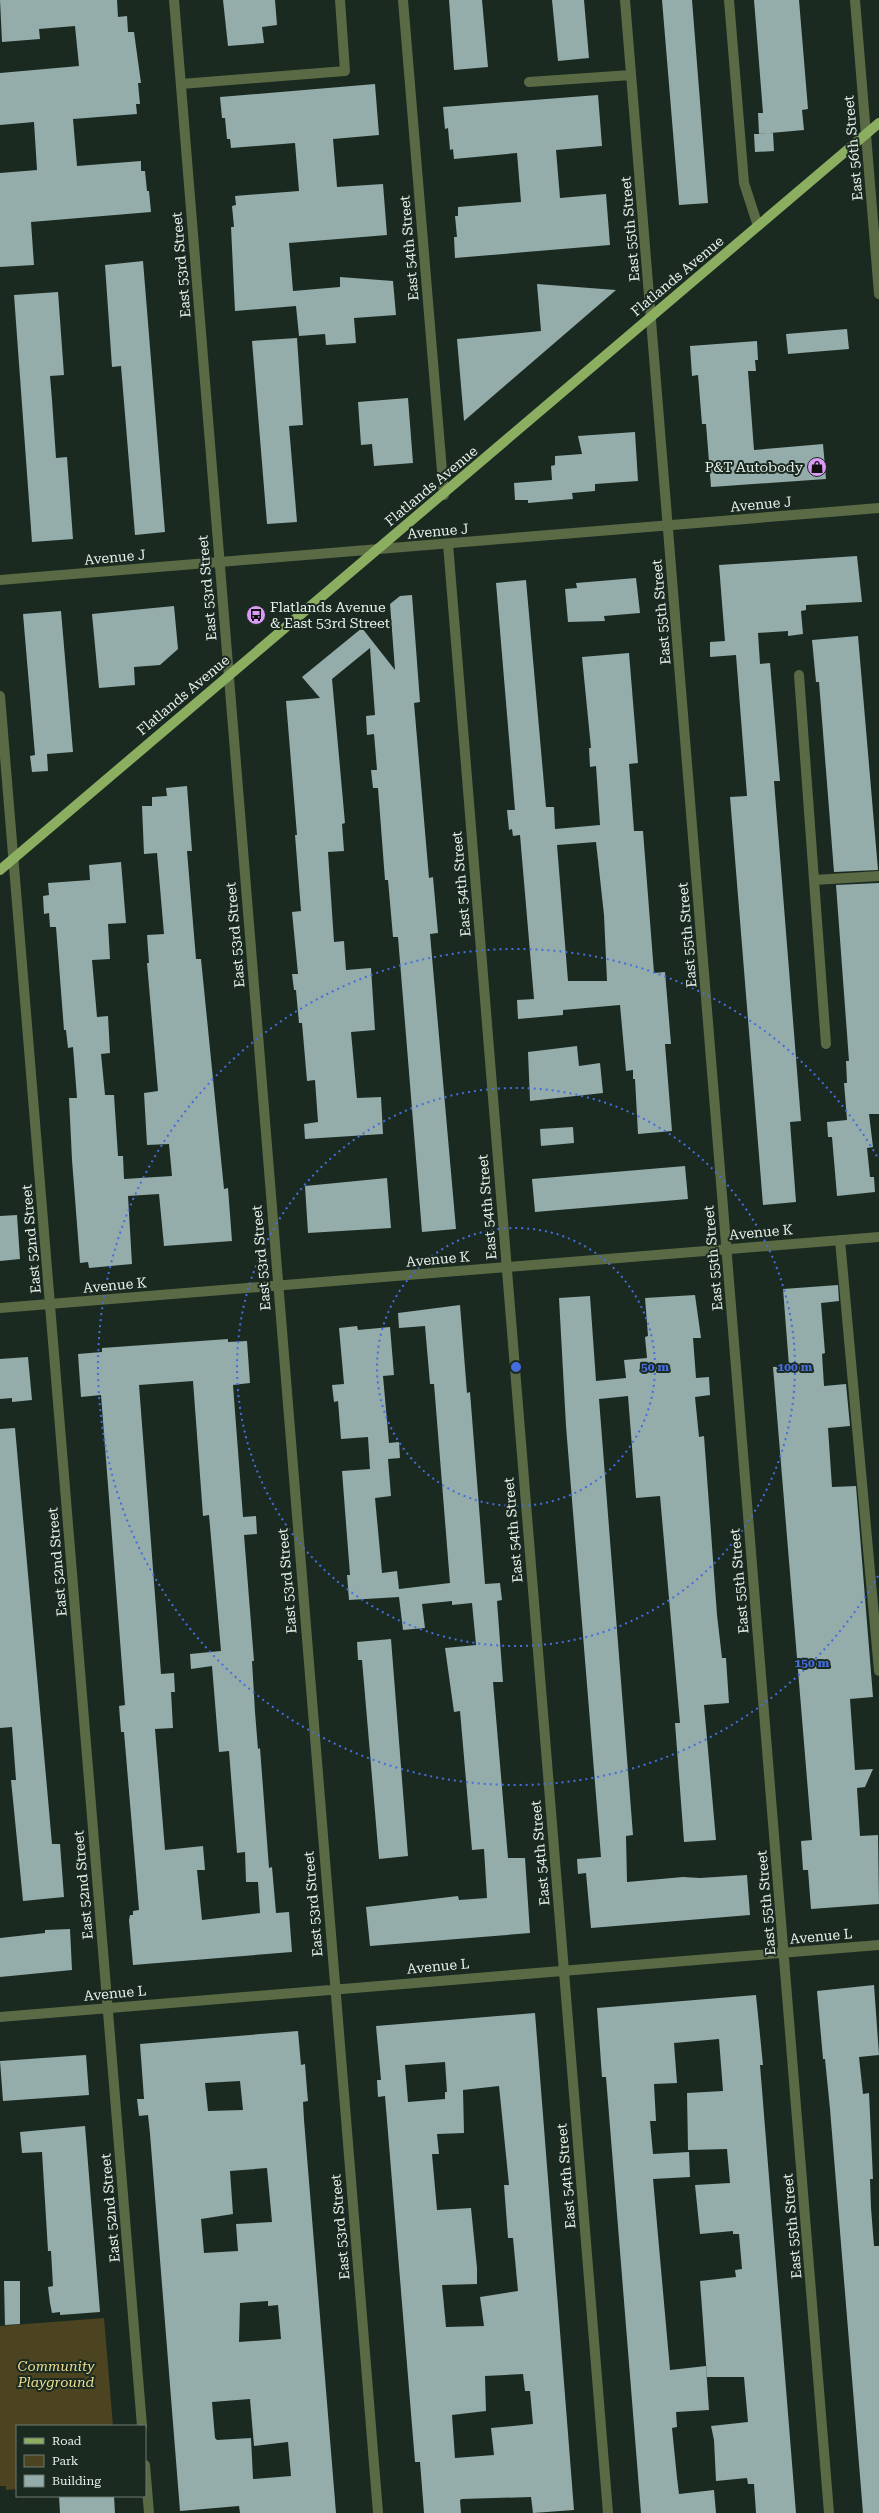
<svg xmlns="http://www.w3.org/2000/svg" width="879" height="2513" font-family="'Roboto Serif',serif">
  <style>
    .green { fill: #4c4421 }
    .building { fill: #94acaa; fill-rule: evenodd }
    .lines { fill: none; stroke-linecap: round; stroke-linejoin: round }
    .minor { stroke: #596a45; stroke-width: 10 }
    .major { stroke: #8cae60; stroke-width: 10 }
    .ring { fill: none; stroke: #456edc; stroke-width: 2; stroke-dasharray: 2 4 }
    .labels { text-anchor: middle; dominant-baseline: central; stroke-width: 4; stroke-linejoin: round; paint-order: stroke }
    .street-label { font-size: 14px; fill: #e6f0ea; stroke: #1a2a21 }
    .poi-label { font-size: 14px; fill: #e6f0ea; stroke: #1a2a21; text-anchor: end }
    .park-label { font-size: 14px; font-style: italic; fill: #eedd8c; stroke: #1a2a21 }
    .centre { fill: #456edc; stroke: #1a2a21; stroke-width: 2 }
    .ring-label { font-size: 12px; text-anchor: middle; font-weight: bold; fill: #456edc; stroke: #1a2a21; stroke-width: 4; stroke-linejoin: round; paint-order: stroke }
  </style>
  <rect width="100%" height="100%" fill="#1a2a21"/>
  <!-- green -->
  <path class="green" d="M104,2318l9,108h-96v63l-11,1v-4h-6v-160z"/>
  <!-- building -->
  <path class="building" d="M0,0h117l1,17 9,-1 1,16h6l7,51h-3l2,21h-4l1,10 -64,5 4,47 64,-5v10h4l2,20h2l2,21 -120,10 3,43 -34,2v-94l37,-3 -3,-48 -34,3v-52l79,-7 -4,-40 -36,3 1,10 -38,3z
    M223,0h52l2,25 -15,2 2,16 -36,3z
    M449,0h33l6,67 -34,3z
    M552,0h32l5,58 -31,3z
    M662,0h30l16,203 -29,2z
    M754,0h45l9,109 -6,1 2,20 -45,4 -1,-21h5z
    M375,84l4,51 -46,4 4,48 46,-3 4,51 -98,8 4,48 47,-4v-10l53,4 3,34 -42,3 2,25 -30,2 -1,-11 -26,2 -3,-30 -61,5 -4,-84h3l-2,-21 4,-1 -1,-9 64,-5 -4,-48 -64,5 -1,-9h-3l-2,-21h-3l-2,-21z
    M598,95l4,51 -46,4 4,48 46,-4 4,51 -155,13 -1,-21h3l-2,-21h3v-9l63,-5 -4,-49 -63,6 -1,-10 -3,1 -2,-22 -3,1 -2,-22z
    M773,133l1,18 -19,1 -1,-18z
    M143,261l22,271 -30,3 -14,-169 -9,1 -7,-102z
    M537,284l79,6 -152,131 -7,-82 84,-8z
    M58,292l6,83 -14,1 2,24 4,58 11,-1 6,82 -41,3 -18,-247z
    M847,329l2,20 -61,5 -2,-20z
    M297,338l6,87 -14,1 8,96 -30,2 -15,-183z
    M757,341l1,19h-3l1,11h-8l6,79 69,-6 3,35 -115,8 -5,-63h-4l-4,-49 -6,1 -2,-30z
    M408,398l5,65 -39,3 -2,-22 -11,1 -3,-43z
    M635,432l3,49 -43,3v7l-23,2 1,6 -45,4v-3h-13l-1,-17 38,-3 -1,-14 4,-1v-9l27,-2 -4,-18z
    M857,556l5,46 -56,3v5l-5,1 2,23 -15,2v-5l-30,2 2,31 10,-1 10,118h-6l27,340 -11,1 6,80 -33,3 -33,-408 17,-1 -11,-141 -26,2v-15l15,-1 -6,-76z
    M636,578l4,35 -36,3 1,5 -37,1 -3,-33 12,-1 -1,-5z
    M526,580l20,227h8l1,22 45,-4 -4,-59 -6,1 -1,-19h2l-9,-91 47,-4 9,110 -9,1 5,67h9l11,142 11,-1 6,72h-6l7,87 -34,3 -3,-55h-2v-9l-7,1 -6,-66 -57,5v5l-45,4 -1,-19 17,-1 -14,-164 -7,1 -1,-7 -3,1 -2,-20h8l-19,-227zM596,842l8,73 3,66h-39l-11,-136z
    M412,595l8,107 -6,1 15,175 4,-1 5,56 -8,1 26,295 -34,3 -24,-295h-5l-5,-57h-3l-7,-92h-5l-2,-18h6l-3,-36 -7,1 -1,-19 9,-1 -5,-67 -38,31 13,144 -3,1 2,27 -16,1 6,90 10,-1 2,29 25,-2 4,62 -24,2 6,66 24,-1 2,37 -78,5 -1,-15 14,-2 -3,-42 -8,1 -5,-58h-3l-3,-33h-2l-2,-16h6l-6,-62 9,-1 -6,-76h2l-11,-134 34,-3 -18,-21 60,-49 33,42 -5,-66 10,-8z
    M174,606l4,43 -18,16 -26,2 1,18 -36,3 -7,-74z
    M61,611l12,141 -26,2 1,17 -16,1 -2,-16 5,-1 -12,-141z
    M858,636l20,234 -44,2 -15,-190h-3l-4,-42z
    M187,786l5,65h-5l9,108h5l23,230 4,-1 4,53 -68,5 -5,-52 -31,2 4,68 -43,4 -1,-6 -8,1 -8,-103 -3,-62h8l-4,-51 -5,1 -2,-18h-2l-8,-103h-6l-1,-14 -5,1 -1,-18 6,-1 -1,-12 42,-3 -1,-15 32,-3 5,61 -18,1 2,35 -18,1 5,57 11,-1 2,37 -9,1 4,41h9l4,61h5l1,23 48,-3 -3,-32 -22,1 -3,-52 14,-2 -11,-128h2l-2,-28 17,-1 -7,-81 -13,1 -2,-48h10v-9l15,-1 -1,-8z
    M879,883v231h-10l4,33 -6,1 3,29h4l1,15 -38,4 -5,-59h-4l-1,-15 20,-2 -3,-37h3l-1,-22h3l-13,-176z
    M577,1046l2,20 21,-3 3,30 -73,8 -2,-49z
    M573,1127l1,16 -33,3 -1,-17z
    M685,1166l3,33 -153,13 -3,-33z
    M387,1178l4,50 -83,5 -3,-47z
    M17,1215l3,44 -20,2v-45z
    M838,1285l1,16 -18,2 4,50 -3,1 2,32 22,-2 4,42 -22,2 4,59 24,-1 17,211 -23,2 5,71 18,-1 -8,18 -8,1 3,48 18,-1 1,69 -68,5 -3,-39h-5l-2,-29 11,-1 -39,-473 16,-1 -6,-77z
    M695,1295l6,43h-8l3,40 13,-1 1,18 -15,2 4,40 5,-1 13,179 5,43h4l3,45 -25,2 12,135 -32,2 -9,-119h5l-20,-227 -24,2 -8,-102 -29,3 34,436 -7,1 1,46 56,-5 17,1 47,-3 3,40 -159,13 -5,-55 -8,1 -1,-15 24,-2 -35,-431 -7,-128 31,-2 6,85 30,-3 -2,-18 23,-2 -2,-21 3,-1 -3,-38z
    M460,1305l7,88 3,-1 15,192 15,-1 2,17 -5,1 6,81h-10l15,176h17l5,75 -160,13 -4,-39 92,-11 1,4 28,-2 -3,-49 -12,1 -12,-139 -6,1 -9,-64 31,-3 -4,-42 -20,2v-4l-30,3 3,24 -22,2 -4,-33 -50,3 -2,-25h3l-8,-104 28,-2 -2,-32 -27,2 -3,-38 -4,1 -2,-17 12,-1 -5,-56 18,-2 1,4 32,-3 4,48 -11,1 6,67 10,-1 1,16 -12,1 3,37 -16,2 7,75 15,-2 2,18 51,-6 -16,-199h-4l-5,-58 -26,2 -1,-15z
    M228,1339v3l19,-1 3,42 -17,2 10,132 13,-1 1,18 -13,1 10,126h-2l3,51 3,37 2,-1 9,120 3,-1 4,46 13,-1 3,40 -159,13 -4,-45 1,-5h3v-4l6,-1 -15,-178h-3l-2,-26 6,-1 -24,-310 -20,2 -3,-43 24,-2v-4zM193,1381l10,135 6,-1 12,136 -31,3 1,15 21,-3 7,86 10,-1 8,102 8,-1 1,30h12l2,31 -58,7 -5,-50h8l-2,-24 -38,4 -10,-121 18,-1 -2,-36h4l-1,-19 -13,1 -22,-289z
    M28,1357l4,43 -20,2v-4l-12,1v-40z
    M15,1428l37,416h8l4,53 -41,4 -12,-121h5l-4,-53 -12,1v-299z
    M391,1639l17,217 -29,3 -17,-199h-4l-1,-18z
    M70,1929l2,41 -72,7v-39l45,-5v-3z
    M874,1985l5,70 -20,2 4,37 6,-1 4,86h-3l1,29 3,38h5v267h-16l-33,-404 -5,-50h-2l-6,-68z
    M756,1995l7,70h-3l36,448h-40l-2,-29h-6l-1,-6 -31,3 -2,-41 -3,-14 37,-4 -4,-45h-37l-7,-96 36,-4 -1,-7 7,-1 -3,-35h-6v-3l-33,3 -5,-49 35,-2 -3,-34 -39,1 -1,-57 36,-2 -4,-52 -45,4 3,40 -23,1 2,37h-6l3,33 36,-2 1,25 -37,2 17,191 36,-4 3,44 -33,2 1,15 -5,1 5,50 2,16 35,-4 2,23h-75l-35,-436h-4l-5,-69z
    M535,2013l39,497 -41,3 -2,-16 -69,2 -2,1 1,13h-37l-4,-51h-5l-30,-366 -7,1 -1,-17h4l-5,-54zM445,2062l2,30h-2v7l-37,3 -3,-37zM499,2086l10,99h-5l4,53h5l5,53 -38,6 4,29 -38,1 -4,-42 35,-1v-16l-6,-60 -34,2 -5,-56h7l-2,-20 27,-1 -1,-43zM523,2374l2,17h5l3,33 -42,4 3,27 -39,3 -3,-43 34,-4 -1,-35z
    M298,2031l3,34 4,-1 2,26 1,11 -5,1 1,18 32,393h-96l-1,-7 -59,5 -30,-377 -2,-19 -9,1 -2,-17h7l-4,-55zM240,2081l3,29 -35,1 -3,-28zM267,2168l5,54 -36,2 2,27 -34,2 -3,-34 32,-5 -3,-43zM268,2301v5l10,-1 3,34 -42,3 1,-39zM250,2399l4,47 34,-4 3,34 -38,3 -2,-41 -34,2 -2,-2 -3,-36z
    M86,2055l3,40 -86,6 -3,-40z
    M85,2126l15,186 -40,3v-3l-8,1 -2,-10 -2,-16 5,-1 -2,-35h-3l-6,-99 -20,1 -2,-21z
    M4,2281h16v43l-15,1z
    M59,2496h55l1,17h-55z"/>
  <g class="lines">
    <!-- minor -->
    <path class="minor" d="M174,0l204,2513
      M403,0l41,495
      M625,0l204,2513
      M729,0l15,183 14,43
      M855,0l24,294
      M529,82l102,-7
      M181,84l164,-13 -5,-71
      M448,544l160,1969
      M0,580l879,-72
      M799,675l27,369
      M0,696l142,1730
      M814,880l65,-4
      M840,1240l39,431
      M0,1308l879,-71
      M0,2017l879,-72
      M145,2465l4,48"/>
    <!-- major -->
    <path class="major" d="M0,870l879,-747"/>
  </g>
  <!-- distance rings -->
  <g class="ring">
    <circle cx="516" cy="1367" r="139"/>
    <circle cx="516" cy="1367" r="279"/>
    <path d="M878 1576A418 418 0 1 1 878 1158"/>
  </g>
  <!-- icons -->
  <defs>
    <g id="shop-disc" transform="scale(1)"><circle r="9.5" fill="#da9af6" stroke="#1a2a21"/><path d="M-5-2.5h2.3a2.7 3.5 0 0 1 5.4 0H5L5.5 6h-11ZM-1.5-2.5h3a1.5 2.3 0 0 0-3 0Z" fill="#111"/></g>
    <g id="bus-disc" transform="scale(1)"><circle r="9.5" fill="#da9af6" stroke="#1a2a21"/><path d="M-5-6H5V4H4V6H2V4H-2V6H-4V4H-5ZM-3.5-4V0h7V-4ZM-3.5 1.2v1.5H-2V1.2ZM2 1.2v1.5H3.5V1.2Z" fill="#111"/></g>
  </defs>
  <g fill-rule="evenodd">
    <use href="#shop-disc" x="817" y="467"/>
    <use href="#bus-disc" x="256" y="615"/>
  </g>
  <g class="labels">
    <!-- street labels -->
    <g class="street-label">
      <text transform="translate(853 148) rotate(-95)">East 56th Street</text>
      <text transform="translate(630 229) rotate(-95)">East 55th Street</text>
      <text transform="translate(409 248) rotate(-95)">East 54th Street</text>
      <text transform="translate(181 265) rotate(-95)">East 53rd Street</text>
      <text transform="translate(677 276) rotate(-40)">Flatlands Avenue</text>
      <text transform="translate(431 486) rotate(-40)">Flatlands Avenue</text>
      <text transform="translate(761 504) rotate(-5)">Avenue J</text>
      <text transform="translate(438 531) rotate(-5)">Avenue J</text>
      <text transform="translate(115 557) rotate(-5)">Avenue J</text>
      <text transform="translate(207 588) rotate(-95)">East 53rd Street</text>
      <text transform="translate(661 612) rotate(-95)">East 55th Street</text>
      <text transform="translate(183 695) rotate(-40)">Flatlands Avenue</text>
      <text transform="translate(461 884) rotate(-95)">East 54th Street</text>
      <text transform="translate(235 935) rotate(-95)">East 53rd Street</text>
      <text transform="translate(687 935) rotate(-95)">East 55th Street</text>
      <text transform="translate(487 1207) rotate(-95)">East 54th Street</text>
      <text transform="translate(761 1232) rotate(-5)">Avenue K</text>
      <text transform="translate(31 1239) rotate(-95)">East 52nd Street</text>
      <text transform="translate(261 1258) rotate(-95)">East 53rd Street</text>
      <text transform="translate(713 1258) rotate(-95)">East 55th Street</text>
      <text transform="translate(438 1259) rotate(-5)">Avenue K</text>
      <text transform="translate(115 1285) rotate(-5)">Avenue K</text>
      <text transform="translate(513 1530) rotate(-95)">East 54th Street</text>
      <text transform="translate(57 1562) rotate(-95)">East 52nd Street</text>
      <text transform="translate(287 1581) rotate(-95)">East 53rd Street</text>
      <text transform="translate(739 1581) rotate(-95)">East 55th Street</text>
      <text transform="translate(540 1853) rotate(-95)">East 54th Street</text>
      <text transform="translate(83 1885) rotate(-95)">East 52nd Street</text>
      <text transform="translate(766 1903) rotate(-95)">East 55th Street</text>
      <text transform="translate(313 1904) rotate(-95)">East 53rd Street</text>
      <text transform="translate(821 1936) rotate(-5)">Avenue L</text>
      <text transform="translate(438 1966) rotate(-5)">Avenue L</text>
      <text transform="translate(115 1993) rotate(-5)">Avenue L</text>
      <text transform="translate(566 2176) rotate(-95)">East 54th Street</text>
      <text transform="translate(110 2208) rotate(-95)">East 52nd Street</text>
      <text transform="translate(792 2226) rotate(-95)">East 55th Street</text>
      <text transform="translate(340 2227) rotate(-95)">East 53rd Street</text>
    </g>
    <!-- poi labels -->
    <g class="poi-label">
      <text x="803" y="467">P&amp;T Autobody</text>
      <text x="270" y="607" text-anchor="start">Flatlands Avenue<tspan x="270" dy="16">&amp; East 53rd Street</tspan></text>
    </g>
    <!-- park labels -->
    <g class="park-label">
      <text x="56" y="2366">Community<tspan x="56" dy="16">Playground</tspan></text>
    </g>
  </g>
  <circle cx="516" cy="1367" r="6" class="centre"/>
  <g class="ring-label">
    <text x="655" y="1371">50 m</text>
    <text x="795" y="1371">100 m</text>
    <text x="812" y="1667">150 m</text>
  </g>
  <!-- legend -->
  <rect x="16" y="2425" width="130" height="72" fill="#1a2a21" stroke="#6c7971"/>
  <rect x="24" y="2438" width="20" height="6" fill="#8cae60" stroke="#6c7971"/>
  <text x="52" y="2445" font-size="12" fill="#e6f0ea">Road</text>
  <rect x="24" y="2455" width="20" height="12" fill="#4c4421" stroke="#6c7971"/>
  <text x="52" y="2465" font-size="12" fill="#e6f0ea">Park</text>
  <rect x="24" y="2475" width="20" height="12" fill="#94acaa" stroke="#6c7971"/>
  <text x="52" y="2485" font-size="12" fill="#e6f0ea">Building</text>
</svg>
